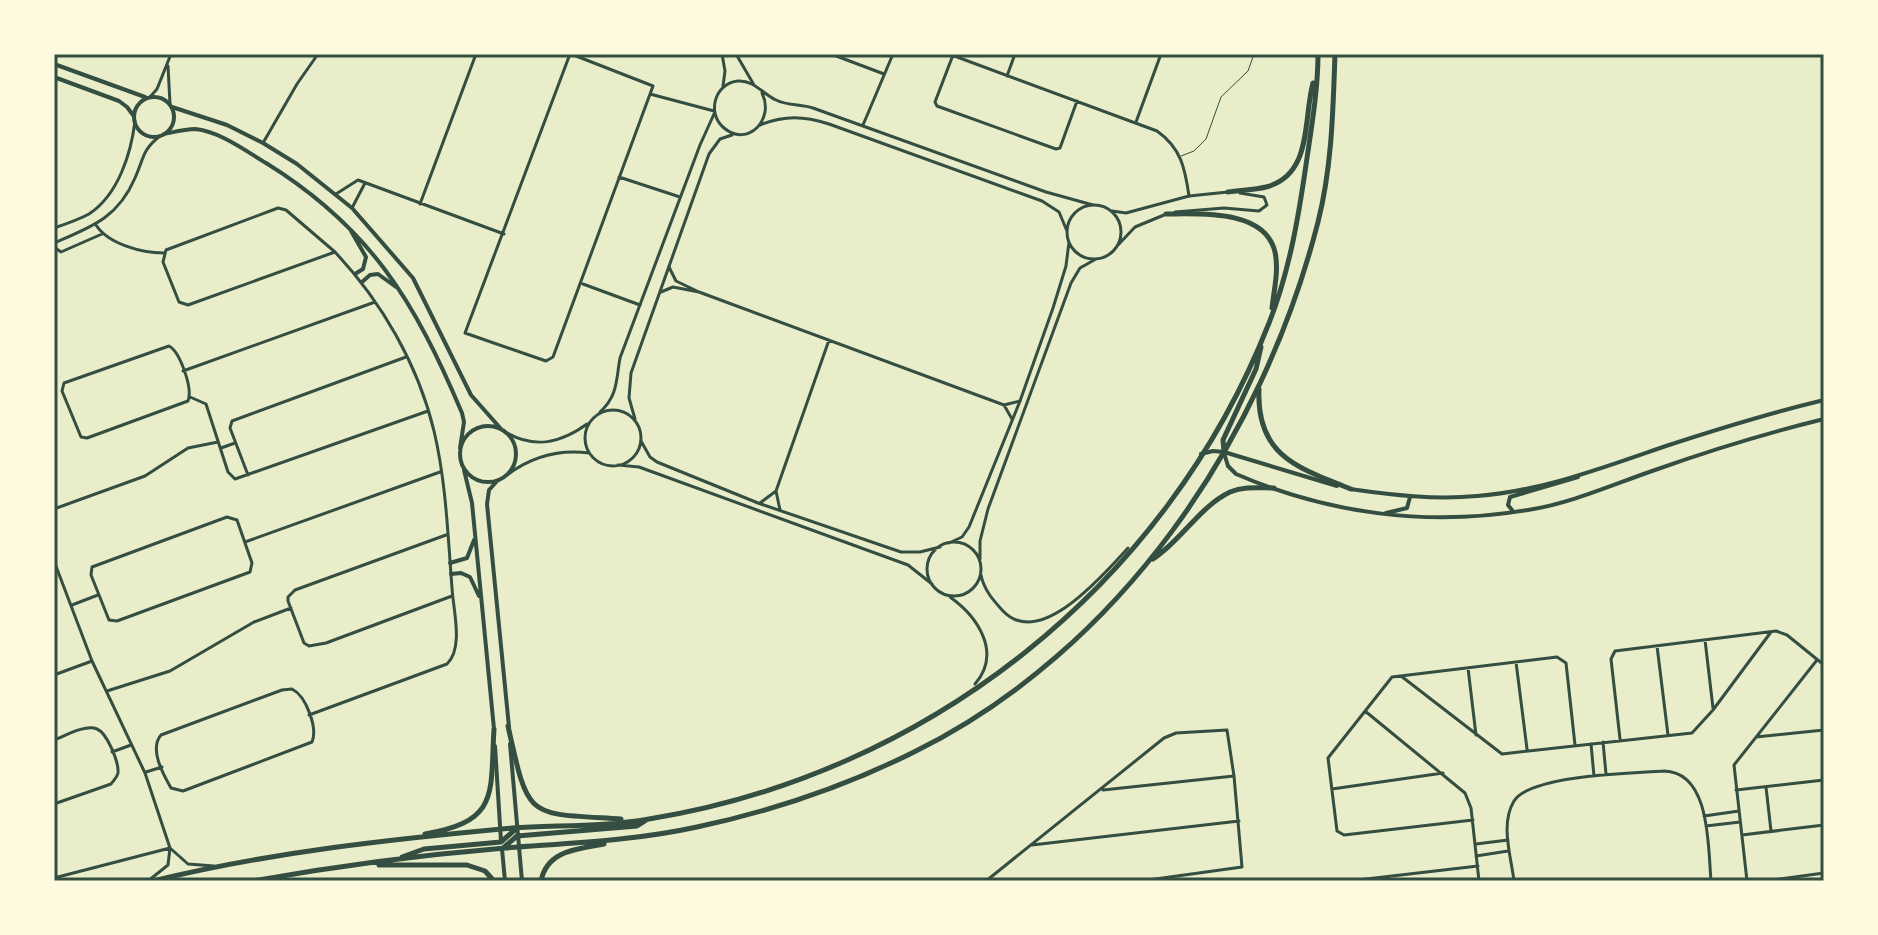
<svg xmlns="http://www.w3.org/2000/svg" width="1878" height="935" font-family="'PT Sans',sans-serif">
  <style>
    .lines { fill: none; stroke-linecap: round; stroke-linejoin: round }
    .service { stroke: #344e41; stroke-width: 1 }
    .minor { stroke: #344e41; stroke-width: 3 }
    .tertiary { stroke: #344e41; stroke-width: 3 }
    .secondary { stroke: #344e41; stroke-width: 4 }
    .primary { stroke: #344e41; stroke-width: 4 }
    .trunk { stroke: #344e41; stroke-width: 5 }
    .neatline { fill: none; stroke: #344e41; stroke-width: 3 }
  </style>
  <rect width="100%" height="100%" fill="#e9edc9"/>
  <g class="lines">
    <!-- service -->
    <path class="service" d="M1181,156l13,-5 12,-12 15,-42 27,-26 6,-17"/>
    <!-- minor -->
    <path class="minor" d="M570,54l-105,279 81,28 7,-4 100,-271 -82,-32
      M831,54l53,20
      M949,54l208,77c24,17 28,37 32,65
      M953,55l-18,47 2,4 119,43 4,-1 17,-47
      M1007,76l8,-22
      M650,94l64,17
      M1136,122l25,-68
      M863,125l30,-71
      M263,143l34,-59 21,-30
      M619,177l61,20
      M336,194l22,-14 146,54
      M420,204l56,-150
      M278,208l8,2 49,42 -147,53 -9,-3 -16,-40 3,-12z
      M352,208l13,-25
      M96,225c12,19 46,28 68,28
      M54,247l7,5 41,-18
      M669,267l7,14 23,11 305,113 16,-4
      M583,284l57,21
      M661,292l12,-5 26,5
      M169,346c11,6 24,42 19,55l-101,37 -6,-1 -19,-46 2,-8z
      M183,371l192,-69
      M190,397l16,7 22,68 7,7 193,-68
      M1004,405l8,14
      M221,448l14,-5
      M248,475l-18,-47 2,-7 174,-64
      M760,503l16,-12
      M54,509l91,-33 43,-28 30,-6
      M780,510l-4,-19 53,-151
      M227,517l10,3 15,43 -2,9 -133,49 -8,-1 -18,-45 1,-8z
      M446,535l-151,55 -7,7v4l16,42 5,3 17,-3 126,-47
      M245,542l195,-70
      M54,561l38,100 53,112 25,75 18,16 26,2
      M72,605l26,-10
      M1705,640l8,68
      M1657,646l11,89
      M1516,662l11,87
      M1468,668l8,67
      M54,675l38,-14
      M1401,676l101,78 190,-21 21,-23 58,-78
      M292,689c14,7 26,39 20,53l-129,49 -12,-3c-8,-14 -22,-39 -10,-53l121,-45z
      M107,691l63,-20 84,-49 37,-14
      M1365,711l100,82 6,15 8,73
      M309,715l138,-51c17,-16 6,-55 5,-76 -4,-51 -6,-107 -18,-157 -16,-67 -53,-130 -99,-179
      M1756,737l68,-7
      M1620,739l-9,-80 4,-8 161,-20 11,4 37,30
      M54,740c11,-4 31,-16 43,-11 10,4 22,33 21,44 -1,5 -4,7 -7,11l-57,20
      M1603,742l3,32
      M1591,744l3,32
      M112,752l19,-7
      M146,772l16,-5
      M1766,787l5,44
      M1332,789l111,-16
      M1103,790l131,-14
      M1736,790l88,-10
      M1704,816l35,-5
      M1473,820l-129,15 -7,-4 -9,-73 64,-81 165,-20 9,6 9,82
      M1706,826l34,-4
      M1742,835l82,-10
      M1476,844l32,-4
      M1032,845l207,-24
      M1476,856l32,-5
      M54,878l116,-30
      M148,881l20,-16 2,-17
      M986,881l178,-143 12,-5 51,-3 7,46 8,91 -101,14
      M1349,881l129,-15
      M1514,881c-3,-25 -14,-57 0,-80 16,-26 119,-28 150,-30 47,1 44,77 47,110
      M1747,881l-13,-116 83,-105
      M1765,881l59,-8"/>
    <!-- tertiary -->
    <path class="tertiary" d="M722,54l3,17 -2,15
      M736,54l18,31
      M168,66l2,38
      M762,93c13,26 -14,55 -38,35 -18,-15 -9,-45 14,-47 16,-1 25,13 38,19 12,6 25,4 37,8l233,84 47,13
      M150,97l7,-8 14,-35
      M760,125c25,-10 44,-9 69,-1l213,77 17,11 8,19
      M1067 232a27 27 0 1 1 54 0a27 27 0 1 1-54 0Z
      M1112,211l14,2 63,-17 39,-4
      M1175,212l49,-4 35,3 8,-6 -3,-8 -24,-4
      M54,228c12,-4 24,-8 35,-14 29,-19 42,-60 46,-93
      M54,233v9
      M54,243c37,-16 64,-25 81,-65 9,-20 7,-28 25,-42
      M1118,245l17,-18 29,-12
      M585 438a28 28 0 1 1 56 0a28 28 0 1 1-56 0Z
      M600,412c18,-16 16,-32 20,-54l80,-213 14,-31
      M635,419l-6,-21 2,-25 78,-219 11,-15 12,-4
      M507,433c28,16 54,10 80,-9
      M641,441l9,16 7,5 101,41 143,49h19l20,-5
      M618,465l21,2 269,98 24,19
      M507,475c24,-18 51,-26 82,-22
      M927 569a27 27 0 1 1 54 0a27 27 0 1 1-54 0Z
      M949,543l13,-6 7,-10 51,-126 33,-93 13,-42 3,-24
      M980,559v-18l8,-32 83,-226 9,-15 16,-9
      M981,575c3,15 12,25 22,36 37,39 101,-37 125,-63
      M950,597c28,20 52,56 25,87"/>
    <!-- secondary -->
    <path class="secondary" d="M54,64l91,33
      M54,77l65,24 8,6 6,8
      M134 117a20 20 0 1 1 40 0a20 20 0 1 1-40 0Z
      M172,107l55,18 36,18 34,21 55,44 61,70 58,117 31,35
      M164,134c10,-2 21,-5 31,-5 24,2 51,22 71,34 105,65 149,139 196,250l2,9 -4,26
      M351,231l15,26 -3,12 -8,5
      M362,282l8,-7 8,-1 18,13
      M460 454a28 28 0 1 1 56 0a28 28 0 1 1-56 0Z
      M464,470l8,33 22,226
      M498,480l-9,10 -2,14 22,223
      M450,563l17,-5 7,-18
      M451,574l10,-1 9,4 9,19
      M510,744l12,137
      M495,746l6,95
      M502,849l3,32"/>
    <!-- primary -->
    <path class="primary" d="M1224,453l4,13 8,8c92,40 193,53 292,36 44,-7 86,-26 127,-40 56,-20 112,-37 169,-51
      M1201,454l12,-3 11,1 113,34
      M1350,489c42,6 85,11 127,7 65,-5 128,-29 189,-50 52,-17 104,-33 158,-46
      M1512,510l-4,-5 2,-8 68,-20
      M1386,513l21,-5 3,-11"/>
    <!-- trunk -->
    <path class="trunk" d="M1228,192c12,-2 26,-2 38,-5 47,-12 37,-68 47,-104
      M1166,214c34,0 99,-5 109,38 4,18 -1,38 -3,56
      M1259,389c-3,66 38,79 92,100
      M1224,452l-1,-12 33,-71 5,-22
      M1153,559c28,-18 46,-52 77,-67 14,-6 29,-4 44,-4
      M508,726c21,95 18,87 113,93
      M425,834c75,-13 65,-40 69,-105
      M502,849l15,-13 120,-10 8,-5
      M402,857l22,-8 77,-7 16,-14
      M379,865h88l18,6 9,10
      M153,881c118,-29 239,-42 359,-53 45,-3 92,-1 137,-9 278,-45 517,-233 620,-496 21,-53 30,-109 38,-165 5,-34 11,-70 11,-104
      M253,881c83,-15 168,-26 252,-33 65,-5 128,-7 192,-21 75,-16 149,-41 217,-75 206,-102 348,-311 404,-530 14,-55 15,-112 17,-168
      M541,881c6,-31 37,-32 63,-37"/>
  </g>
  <!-- border -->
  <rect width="1878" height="935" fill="none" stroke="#fefae0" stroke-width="112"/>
  <rect x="56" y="56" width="1766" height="823" class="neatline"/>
</svg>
